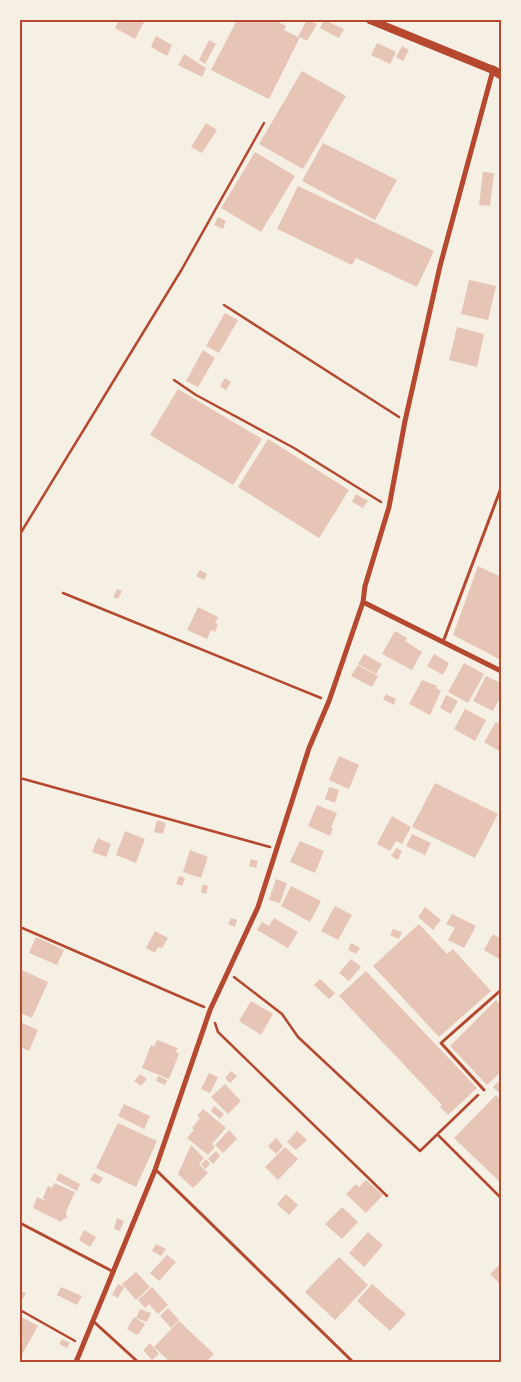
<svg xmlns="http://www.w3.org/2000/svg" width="521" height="1382" font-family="'Varela Round',sans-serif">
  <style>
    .building { fill: #e6c5b7 }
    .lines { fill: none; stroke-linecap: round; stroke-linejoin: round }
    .path { stroke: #b5482f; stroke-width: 2.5 }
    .service { stroke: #b5482f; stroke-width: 3 }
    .minor { stroke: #b5482f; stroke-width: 5 }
    .tertiary { stroke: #b5482f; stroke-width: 8 }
    .secondary { stroke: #b5482f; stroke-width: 9 }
    .neatline { fill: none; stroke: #b5482f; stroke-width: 2 }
  </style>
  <rect width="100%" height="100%" fill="#f6efe4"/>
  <!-- building -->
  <path class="building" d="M119,20h26l-10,19 -20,-11z
    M237,20h37l12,6 -2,4 14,7 9,-17 10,4 -10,17 -7,-4 -31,62 -58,-29z
    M324,20l20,9 -5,9 -19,-10z
    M156,36l16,9 -5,11 -16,-9z
    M209,40l7,4 -11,20 -6,-4z
    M377,43l19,9 -6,12 -19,-9z
    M402,46l7,4 -6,11 -7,-4z
    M184,54l22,14 -4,9 -24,-12z
    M302,71l44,25 -43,73 -44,-25z
    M206,123l11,7 -15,23 -11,-6z
    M323,143l74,37 -22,40 -73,-39z
    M255,152l40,24 -34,56 -40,-24z
    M483,172l11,1 -4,33 -11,-1z
    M298,186l136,65 -17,36 -61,-29 -4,7 -75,-36z
    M218,217l8,4 -3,8 -9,-4z
    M469,280l27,6 -8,34 -27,-6z
    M225,313l13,7 -19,33 -13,-7z
    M457,327l27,7 -7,33 -28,-7z
    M203,350l12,8 -17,29 -12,-6z
    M225,378l6,4 -5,8 -6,-4z
    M178,389l84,50 -29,46 -83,-50z
    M268,439l81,51 -30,48 -81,-51z
    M356,494l12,7 -5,7 -11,-6z
    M478,566l23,11v83l-48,-25z
    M200,570l7,4 -3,6 -8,-4z
    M117,589l5,2 -4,8 -5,-2z
    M198,607l20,10 -3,6 3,1 -3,8 -4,-2 -4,9 -20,-9z
    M395,631l12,7 -2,3 17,11 -10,18 -30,-16z
    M364,654l18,10 -6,10 -18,-10z
    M434,654l15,9 -6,12 -16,-9z
    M464,663l20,11 -16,29 -20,-11z
    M358,665l20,11 -6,11 -21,-11z
    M486,676l15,7v13l-8,15 -20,-10z
    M422,680l15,6 -1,2 5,3 -11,24 -21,-11z
    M386,694l10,5 -2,6 -11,-6z
    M446,695l12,6 -7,13 -11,-6z
    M465,709l21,11 -11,21 -21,-12z
    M496,722l5,3v27l-17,-10z
    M339,756l20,9 -10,24 -20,-9z
    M435,783l63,31 -23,44 -63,-31z
    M329,787l10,3 -4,13 -10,-4z
    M317,805l20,8 -6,15 2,1 -3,7 -22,-10z
    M392,816l19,11 -9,17 -6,-3 -6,10 -13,-7z
    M157,820l9,3 -3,11 -9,-2z
    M125,831l20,8 -9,24 -20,-8z
    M412,834l19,9 -6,12 -19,-9z
    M98,838l13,6 -5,13 -14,-5z
    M300,841l24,10 -9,22 -25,-11z
    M396,848l6,3 -4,9 -7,-4z
    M190,850l18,7 -7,21 -18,-6z
    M251,859l7,2 -2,7 -7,-2z
    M179,876l6,2 -3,8 -6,-2z
    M276,879l11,4 -7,20 -11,-3z
    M203,884l5,2 -2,8 -5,-2z
    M291,886l30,15 -11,21 -29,-16z
    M335,906l17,9 -14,25 -17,-9z
    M425,907l16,13 -8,10 -15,-13z
    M452,914l24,12 -12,22 -16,-8 7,-12 -9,-4z
    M231,918l6,2 -2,7 -7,-3z
    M274,918l24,14 -10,16 -31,-18 5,-8 7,4z
    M419,924l28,30 6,-5 38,42 -52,46 -66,-71z
    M393,929l9,3 -3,7 -9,-4z
    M155,931l13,7 -6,10 -4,-1 -3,6 -9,-5z
    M493,934l8,5v21l-17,-10z
    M36,937l28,13 -7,15 -28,-12z
    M351,943l9,5 -4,6 -8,-4z
    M351,959l10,8 -12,14 -10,-8z
    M20,969l28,13 -16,36 -12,-5z
    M366,971l111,117 -29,27 -8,-8 2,-2 -103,-109z
    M320,979l15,14 -6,6 -15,-14z
    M496,1000l5,5v67l-14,13 -37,-39z
    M251,1001l22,13 -12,21 -22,-14z
    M20,1022l18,8 -9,21 -9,-4z
    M157,1040l21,8 -2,4 3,2 -10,25 -27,-11 9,-23 3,2z
    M231,1071l6,5 -7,7 -5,-5z
    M209,1073l9,4 -8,16 -9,-4z
    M140,1074l7,5 -6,7 -7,-5z
    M158,1076l9,4 -2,5 -9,-4z
    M501,1079v16l-8,-8z
    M225,1084l16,17 -13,13 -17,-17z
    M496,1095l5,5v83l-47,-45z
    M124,1104l26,12 -6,13 -26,-13z
    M214,1106l10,8 -4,5 -9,-8z
    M203,1109l23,19 -14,16 3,3 -7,8 -21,-17 7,-8 -2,-2 8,-10 -3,-2z
    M118,1123l39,18 -21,46 -40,-19z
    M229,1130l8,9 -14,14 -8,-8z
    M297,1131l10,9 -11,10 -9,-8z
    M276,1138l7,8 -7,8 -8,-8z
    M191,1145l13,13 -5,6 9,9 -15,15 -15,-14z
    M285,1147l13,12 -20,21 -13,-13z
    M216,1151l4,5 -7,8 -5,-5z
    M206,1159l4,5 -5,5 -4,-5z
    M59,1173l21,11 -3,7 -21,-11z
    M94,1173l9,5 -4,6 -9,-4z
    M366,1180l17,15 -17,18 -20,-19 10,-10 3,3z
    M54,1183l21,9 -9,20 1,6 -4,1 -2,3 -28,-14 4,-11 9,4 -3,-3 5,-12 4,2z
    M286,1194l12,11 -9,10 -12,-11z
    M342,1207l16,15 -16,17 -17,-15z
    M117,1218l7,3 -4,10 -6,-2z
    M84,1230l12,7 -6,10 -11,-7z
    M368,1232l15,13 -19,22 -15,-14z
    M156,1244l10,5 -5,7 -9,-5z
    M167,1255l9,7 -17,19 -9,-8z
    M339,1257l29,28 -33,35 -30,-28z
    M501,1263v22l-11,-11z
    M136,1272l14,15 -14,13 -14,-16z
    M118,1284l6,3 -6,11 -6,-3z
    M372,1284l34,30 -16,17 -33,-30z
    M61,1287l21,9 -5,9 -20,-10z
    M152,1287l16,18 -10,9 -9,-10 -4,4 -7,-8z
    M20,1291l6,2 -4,7 -2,-1z
    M168,1308l11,12 -8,8 -11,-12z
    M140,1309l11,4 -4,9 -11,-4z
    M20,1316l18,10 -18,32z
    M134,1317l11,7 -7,11 -11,-6z
    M179,1321l35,33 -8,8h-36l-16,-15z
    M62,1339l8,4 -3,5 -8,-4z
    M150,1343l9,11 -7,6 -9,-10z"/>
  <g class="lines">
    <!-- path -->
    <path class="path" d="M224,305l175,112
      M174,380l22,15 98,53 87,54
      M20,534l162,-265 82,-146
      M63,593l258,105
      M20,778l250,69
      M20,927l184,80
      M234,977l48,37 16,23 122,114 58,-56
      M215,1023l3,9 169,164
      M439,1136l62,62
      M20,1310l55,31"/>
    <!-- service -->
    <path class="service" d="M443,642l58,-154
      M484,1090l-43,-47 60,-53
      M156,1170l197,192
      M20,1223l92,48
      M93,1321l45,41"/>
    <!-- minor -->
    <path class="minor" d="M363,602l138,69
      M76,1362l79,-192 55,-160 48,-103 51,-159 20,-47 34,-99 2,-16 24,-79 16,-86 35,-155 53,-196"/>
    <!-- tertiary -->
    <path class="tertiary" d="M370,20l123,50"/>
    <!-- secondary -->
    <path class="secondary" d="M493,70l8,5"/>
  </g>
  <!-- border -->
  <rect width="521" height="1382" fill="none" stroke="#f6efe4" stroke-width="42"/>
  <rect x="21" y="21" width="479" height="1340" class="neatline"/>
</svg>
